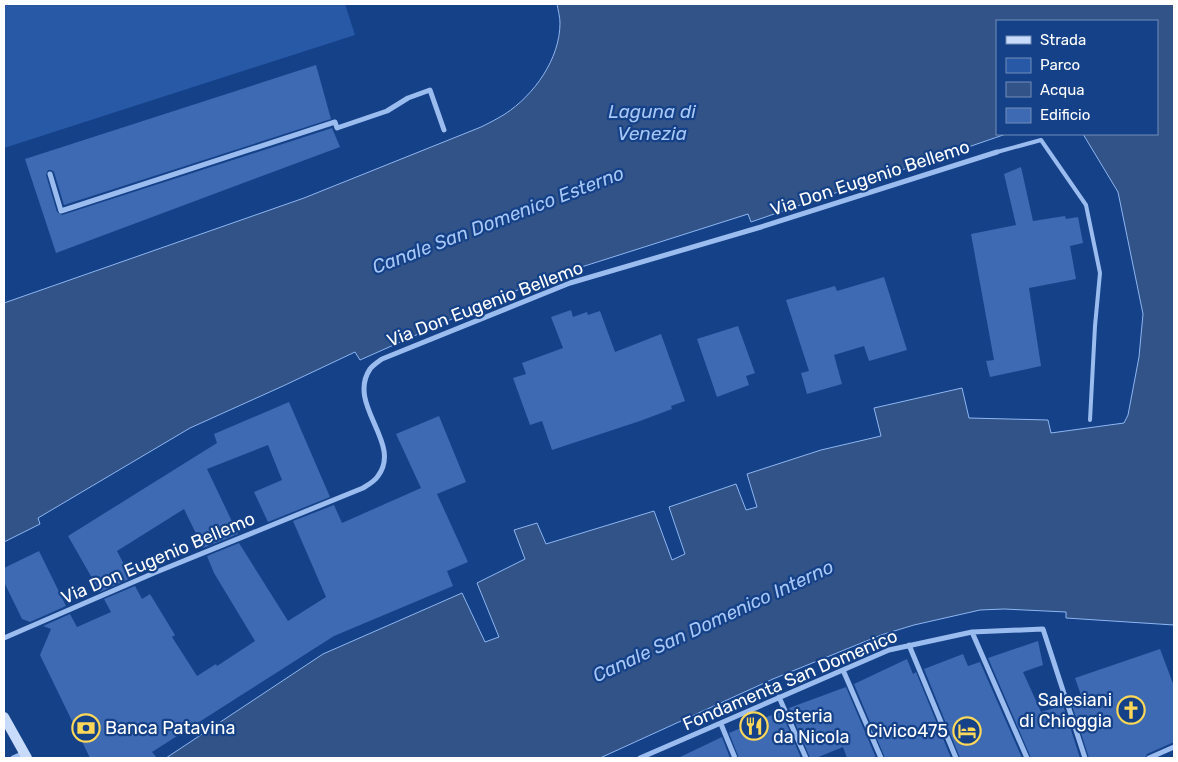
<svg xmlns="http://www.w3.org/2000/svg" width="1178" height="762" font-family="Rubik,sans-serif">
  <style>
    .green { fill: #2759a7 }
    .water { fill: #325388; stroke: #8db6f2 }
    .building { fill: #3d6ab2 }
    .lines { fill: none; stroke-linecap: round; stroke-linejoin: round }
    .lane { stroke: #9bbcef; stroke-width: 4 }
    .street { stroke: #9bbcef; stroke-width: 5 }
    .secondary { stroke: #c9dbfa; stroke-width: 10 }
    .labels { text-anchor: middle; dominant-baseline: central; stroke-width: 4.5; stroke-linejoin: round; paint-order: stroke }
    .street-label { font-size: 18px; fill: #fff; stroke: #154188 }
    .poi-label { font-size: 18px; fill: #fff; stroke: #154188; text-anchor: end }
    .water-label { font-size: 19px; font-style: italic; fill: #a7c7f6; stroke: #154188 }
  </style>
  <rect width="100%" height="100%" fill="#154188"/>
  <!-- green -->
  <path class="green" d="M4,4h341l10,31 -351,113z"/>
  <!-- water -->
  <path class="water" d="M557,4h617v621l-108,-7v-6l-62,-3 -24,1 -66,15 -33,10 -108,44 -173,79h-434l157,-104 139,-61 23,49 14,-5 -22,-54 48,-24 -11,-29 23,-7 9,21 108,-33 18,49 13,-6 -16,-47 67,-23 10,26 11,-3 -10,-33 74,-24 60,-14 -7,-28 88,-20 7,30 79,2 3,13 73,-10 4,-8 11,-58 4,-43 -25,-122 -35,-58h74v-113h-160v113h9l-255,88 -3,-8 -176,56 -57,21 -155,69 -5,-8 -72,34 -93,42 -152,90 2,6 -36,18v-239l300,-105 177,-71c8,-4 16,-8 24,-13 29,-19 55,-55 55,-91 0,-6 -2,-13 -3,-19z"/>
  <!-- building -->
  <path class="building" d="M316,65l15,54 -267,86 -10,-33 -3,-2h-3l-2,5 11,37 5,3 270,-87 8,19 -284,106 -31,-94z
    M1021,167l12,54 32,-5 1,3 12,-2 5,26 -13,3 6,33 -47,9 12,78 -51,11 -4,-16 8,-1 -23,-126 45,-9 -12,-51z
    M884,277l23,73 -38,11 -5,-15 -30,9 8,29 -35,10 -6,-21 8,-2 -23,-71 49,-14 2,5z
    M571,310l2,7 14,-5 1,3 12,-4 15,41 46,-18 24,67 -14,5 1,3 -32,12 -88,29 -10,-29 -12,4 -17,-47 13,-4 -4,-11 41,-15 -12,-31z
    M738,326l17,47 -9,3 3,9 -32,12 -20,-58z
    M289,402l41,95 -62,25 -14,-30 28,-12 -14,-35 -61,24 31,65 -35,14 -19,-39 -67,42 14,27 -31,14 -32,-56 149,-93 -3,-9z
    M439,416l27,66 -29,12 31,68 -21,9 6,15 -119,50 -182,116 5,6h-67l-50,-103 11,-26 -8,-3 27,-12 7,13 34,-15 -7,-13 31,-13 7,13 8,-5 25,41 -3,2 25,39 19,-12 1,2 38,-25 -41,-68 -7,-17 32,-13 49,78 38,-24 -33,-76 41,-16 8,18 79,-35 -25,-54z
    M39,551l27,55 -36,16 -8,-3 -18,-37v-14z
    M1038,641l5,24 -20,7 18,40 22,-7 17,53h-49l-43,-100z
    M1160,649l14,37v56l-27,12 -2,4h-56l-18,-56 11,-4 -7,-20z
    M963,654l5,12 12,-4 42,96h-62l-36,-89z
    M907,659l6,15 3,-2 35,86h-66l-31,-74z
    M846,687l30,71h-29l-4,-11 -27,11h-6l-21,-50z
    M781,711l20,47h-62l-10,-25z
    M722,737l8,21h-52z"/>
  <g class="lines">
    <!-- lane -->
    <path class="lane" d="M997,152l44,-12 45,65 14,68 -5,53 -5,94"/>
    <!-- street -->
    <path class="street" d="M50,174l11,37 274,-89 2,6 50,-17 21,-13 22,-8 14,40
      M972,632l55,126
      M4,638l150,-65 209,-85c5,-3 12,-7 15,-12 25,-33 -32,-71 -8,-107 3,-4 8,-7 12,-10l188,-76 191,-56 236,-75
      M909,645l47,113
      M843,670l38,88
      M779,697l27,61
      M721,724l14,34
      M13,758l11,-5
      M640,758l249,-108 83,-18 71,-3 42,129
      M1149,758l25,-11"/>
    <!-- secondary -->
    <path class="secondary" d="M4,717l23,41"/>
  </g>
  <!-- icons -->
  <defs>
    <g id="church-ring" transform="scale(1.4375)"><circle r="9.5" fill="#154188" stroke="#ffd859" stroke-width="1.5"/><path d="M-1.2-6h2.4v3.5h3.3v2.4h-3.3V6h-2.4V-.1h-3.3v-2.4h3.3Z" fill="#ffd859"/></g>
    <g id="restaurant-ring" transform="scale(1.4375)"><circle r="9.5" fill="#154188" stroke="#ffd859" stroke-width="1.5"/><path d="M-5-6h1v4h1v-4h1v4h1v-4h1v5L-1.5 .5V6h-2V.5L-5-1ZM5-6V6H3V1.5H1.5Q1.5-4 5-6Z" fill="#ffd859"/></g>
    <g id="bank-ring" transform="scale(1.4375)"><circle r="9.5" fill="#154188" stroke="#ffd859" stroke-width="1.5"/><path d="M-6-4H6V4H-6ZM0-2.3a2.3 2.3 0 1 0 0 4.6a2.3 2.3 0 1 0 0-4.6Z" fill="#ffd859"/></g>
    <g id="hotel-ring" transform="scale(1.4375)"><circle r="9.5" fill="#154188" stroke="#ffd859" stroke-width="1.5"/><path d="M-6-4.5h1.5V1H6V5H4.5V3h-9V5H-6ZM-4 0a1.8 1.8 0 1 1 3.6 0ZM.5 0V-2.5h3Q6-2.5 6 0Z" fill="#ffd859"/></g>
  </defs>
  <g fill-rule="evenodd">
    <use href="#church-ring" x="1131" y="710"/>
    <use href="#restaurant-ring" x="754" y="726"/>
    <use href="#bank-ring" x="86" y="728"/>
    <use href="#hotel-ring" x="967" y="731"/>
  </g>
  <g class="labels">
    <!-- street labels -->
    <g class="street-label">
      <text transform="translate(870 178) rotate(-18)">Via Don Eugenio Bellemo</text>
      <text transform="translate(485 304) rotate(-21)">Via Don Eugenio Bellemo</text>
      <text transform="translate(158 558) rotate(-23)">Via Don Eugenio Bellemo</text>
      <text transform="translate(790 680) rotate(-23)">Fondamenta San Domenico</text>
    </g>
    <!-- poi labels -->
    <g class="poi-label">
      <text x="1112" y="700">Salesiani<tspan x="1112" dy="21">di Chioggia</tspan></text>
      <text x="773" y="716" text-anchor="start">Osteria<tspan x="773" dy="21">da Nicola</tspan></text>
      <text x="105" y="728" text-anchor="start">Banca Patavina</text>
      <text x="948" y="731">Civico475</text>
    </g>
    <!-- water labels -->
    <g class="water-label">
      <text x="652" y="111">Laguna di<tspan x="652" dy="22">Venezia</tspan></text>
      <text transform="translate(498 220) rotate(-21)">Canale San Domenico Esterno</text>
      <text transform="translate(713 621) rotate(-25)">Canale San Domenico Interno</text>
    </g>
  </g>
  <!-- border -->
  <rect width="1178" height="762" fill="none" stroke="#ffffff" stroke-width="10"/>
  <!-- legend -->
  <rect x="996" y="20" width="162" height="115" fill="#154188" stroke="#738db8"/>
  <rect x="1006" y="36" width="25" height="8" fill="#c9dbfa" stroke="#738db8"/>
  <text x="1040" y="45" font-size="15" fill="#ffffff">Strada</text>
  <rect x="1006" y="58" width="25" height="15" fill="#2759a7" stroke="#738db8"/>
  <text x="1040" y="70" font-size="15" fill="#ffffff">Parco</text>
  <rect x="1006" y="82" width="25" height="15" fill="#325388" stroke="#738db8"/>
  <text x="1040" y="95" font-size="15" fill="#ffffff">Acqua</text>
  <rect x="1006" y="108" width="25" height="15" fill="#3d6ab2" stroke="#738db8"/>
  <text x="1040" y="120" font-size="15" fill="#ffffff">Edificio</text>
</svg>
